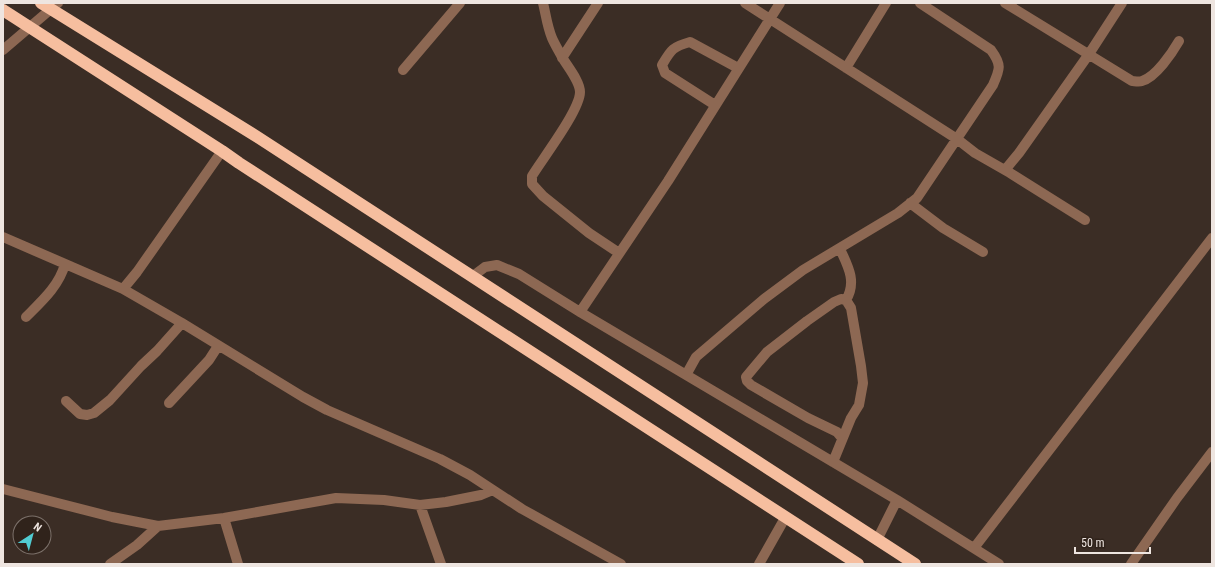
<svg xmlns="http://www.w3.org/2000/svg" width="1215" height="567" font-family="'Roboto Condensed',sans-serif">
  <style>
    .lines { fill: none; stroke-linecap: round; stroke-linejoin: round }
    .minor { stroke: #8d6853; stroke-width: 10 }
    .highway { stroke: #f6be9f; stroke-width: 12 }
  </style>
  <rect width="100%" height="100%" fill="#3b2d25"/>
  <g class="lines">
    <!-- minor -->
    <path class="minor" d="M543,3c3,12 4,23 9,35 3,7 7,13 10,19 5,9 18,24 18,35 0,18 -37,66 -48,84v8l11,12 46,37 30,20
      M745,3l212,136 18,14 35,20 75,47
      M1005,3l127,78c2,0 7,1 10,0 14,-4 30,-28 37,-40
      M3,50l55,-47
      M562,58l36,-55
      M846,68l40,-65
      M403,70l57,-67
      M715,105l-50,-32 -3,-8c9,-15 10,-18 28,-23l48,26
      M1005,170l14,-17 70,-99 33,-51
      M910,203l33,25 40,24
      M3,237l120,52 59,34 121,74 24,13 113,49 30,16 52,34 99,55
      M840,249c8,17 17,33 6,51
      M473,276l12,-9 12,-2 22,9 61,38 317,188 102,64
      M123,289l14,-17 85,-121
      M580,312l88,-131 112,-178
      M26,317c16,-16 33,-31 39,-53
      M686,375l10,-18 68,-58 39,-29 95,-57 19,-15 76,-113c7,-16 9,-20 -2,-35l-71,-47
      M66,401l14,13 7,1 7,-2 16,-13 31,-34 16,-15 25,-28
      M169,403l40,-43 9,-14
      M842,438l-5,-6 -29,-14 -57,-33 -4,-4 -1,-4 21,-25 40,-31 27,-19 7,-3 5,1
      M833,462l18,-44 8,-13 4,-22 -2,-17 -10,-58 -5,-8
      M3,489l109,28 46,9 66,-8 112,-20 48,2 36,5 26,-3 35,-7 12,-5
      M420,505l21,59
      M224,518l14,46
      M877,540l20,-40
      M974,548l238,-310
      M110,564l27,-19 21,-19
      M759,564l26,-46
      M1131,564l46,-66 35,-46"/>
    <!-- highway -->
    <path class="highway" d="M41,3l218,135 656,426
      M3,10l219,141 17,12 619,401"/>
  </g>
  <!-- border -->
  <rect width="1215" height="567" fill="none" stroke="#eee5e0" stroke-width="8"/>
  <!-- north arrow -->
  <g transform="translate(32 535) rotate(36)"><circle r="19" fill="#30231b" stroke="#7c716a"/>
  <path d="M0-3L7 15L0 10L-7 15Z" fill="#51ccd2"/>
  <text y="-6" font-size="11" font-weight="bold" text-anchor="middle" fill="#eee5e0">N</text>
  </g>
  <!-- scale -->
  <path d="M1075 547v6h75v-6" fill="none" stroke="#eee5e0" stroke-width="2"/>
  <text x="1081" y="547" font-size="12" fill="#eee5e0" stroke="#30231b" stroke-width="3" paint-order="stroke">50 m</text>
</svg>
